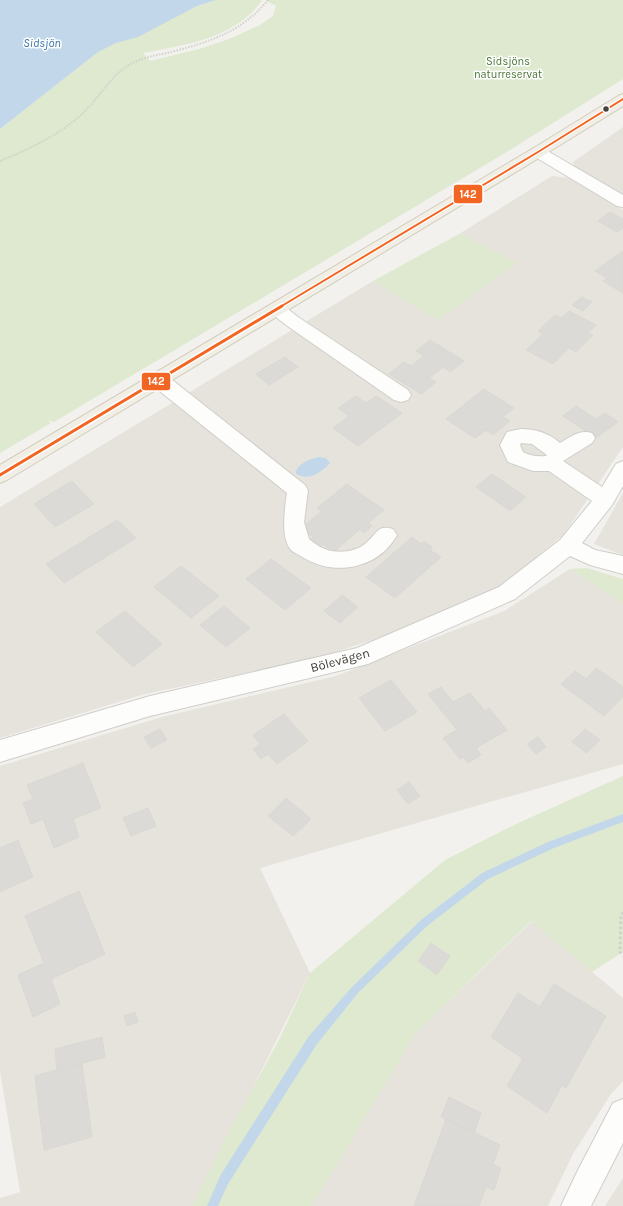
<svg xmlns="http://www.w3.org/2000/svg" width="623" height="1206" font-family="Karla,sans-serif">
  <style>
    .residential { fill: #e5e3dc }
    .green { fill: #dee9d0 }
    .water { fill: #c2d8ea }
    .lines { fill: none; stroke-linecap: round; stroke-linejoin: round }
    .stream { fill: #c2d8ea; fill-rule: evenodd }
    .building { fill: #dbdad6; stroke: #dad8d3 }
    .minor-casing { stroke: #d0ceca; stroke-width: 2 }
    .major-casing { stroke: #d2cdbd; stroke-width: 2 }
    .path-far1 { stroke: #d2d1cb; stroke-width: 2; stroke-dasharray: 1.5 1.5; stroke-linecap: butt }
    .path { stroke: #d2d1cb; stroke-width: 3; stroke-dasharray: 2.5 2.5; stroke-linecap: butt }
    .minor { fill: #fdfdfc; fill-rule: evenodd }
    .major { fill: #f1eee6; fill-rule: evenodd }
    .bus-1-far1-casing { stroke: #fff; stroke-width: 4 }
    .bus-1-casing { stroke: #fff; stroke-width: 6 }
    .bus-1-far1 { stroke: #f26522; stroke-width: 2 }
    .bus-1 { stroke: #f26522; stroke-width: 3 }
    .bus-dot { fill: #47433a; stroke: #fff; stroke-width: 1.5 }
    .labels { text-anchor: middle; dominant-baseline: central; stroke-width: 3; stroke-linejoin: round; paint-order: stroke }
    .far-park-label { font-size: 11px; fill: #487332; stroke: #fff }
    .far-water-label { font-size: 12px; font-style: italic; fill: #3d76a8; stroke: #fff }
    .street-label { font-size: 13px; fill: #47433a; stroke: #fff }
    .line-badge { stroke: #fff; stroke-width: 1.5 }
    .badge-label { font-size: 11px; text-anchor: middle; font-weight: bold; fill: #fff }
  </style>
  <rect width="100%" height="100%" fill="#f2f1ed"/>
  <!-- residential -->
  <path class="residential" d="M623,127v70l-49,-29 -1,-6z
    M552,176l18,2 53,32v237l-59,87 -49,42 -20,14 -95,41 -83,27 -172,36 -145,44v-231l373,-226 65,39 79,-57 -58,-29z
    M623,493v62l-29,-11z
    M570,569l53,34v161l-363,104 50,105 -116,233h-194v-8l20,-6 -20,-121v-305l162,-49 174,-41 168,-65z
    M532,921l91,77v83l-12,13 -38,60 -25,52h-236l104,-173z
    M623,1178v28h-18z"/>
  <!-- green -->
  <path class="green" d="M0,0l200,5 16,-5h46c-25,38 -78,45 -119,53l7,8 49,-12 30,-10 31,-14 13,-9 3,-10 -11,-6h358v79l-113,71 -456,272 -7,-2 4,3 -51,30v-324l90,-71z
    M459,234l58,29 -79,57 -65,-39z
    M587,568l36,11v24l-53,-34z
    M623,776v176l-31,20 -61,-51 -115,112 -104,173h-120l37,-74 51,-94 30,-65 135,-113 71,-36z"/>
  <!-- water -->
  <path class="water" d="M0,0h216l-19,6 -59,31 -22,6 -18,9 -98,77z
    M318,457l8,1 4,5c-9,10 -21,18 -34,11 -1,-9 14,-15 22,-17z"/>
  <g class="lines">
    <!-- stream -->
    <path class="stream" d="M623,814v8l-69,26 -66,31 -61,47 -69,67 -41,51 -89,140 -10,22h-11l13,-30 89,-140 43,-49 69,-67 61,-47 66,-31z"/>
  </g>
  <!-- building -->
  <path class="building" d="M610,212l13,7v9l-6,4 -19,-11z
    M623,251v42l-20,-12 4,-3 -12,-7z
    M582,297l10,5 -9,9 -11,-6z
    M569,311l27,14 -8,7 -27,-14z
    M555,315l38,20 -17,17 -7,-4 -16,16 -27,-14 17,-16 -5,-3z
    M430,340l34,21 -14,11 -7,-5 -14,11 7,4 -15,12 -32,-20 15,-12 7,4 13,-10 -8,-5z
    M285,357l13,10 -29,18 -13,-11z
    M484,389l30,19 -11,9 7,4 -17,14 -7,-5 -11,8 -29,-19z
    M356,396l10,7 10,-7 26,17 -44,33 -25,-18 16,-12 -11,-8z
    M576,406l20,13 9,-6 13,9 -22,16 -33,-22z
    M492,474l34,23 -16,14 -34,-24z
    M72,481l22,23 -39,23 -21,-23z
    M347,484l37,26 -16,13 4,3 -8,7 -4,-4 -26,23 -11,-8 -5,3 -9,-6 4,-4 -12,-9 21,-17 -5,-3z
    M117,520l19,18 -72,45 -18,-19z
    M412,537l9,7 3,-3 8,6 -2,3 11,7 -46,41 -29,-21z
    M271,559l40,29 -26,22 -39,-31z
    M181,566l38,30 -28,22 -37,-31z
    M342,595l16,12 -18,16 -16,-12z
    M224,606l26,22 -24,19 -26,-22z
    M125,611l37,33 -29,23 -37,-35z
    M596,668l27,19v10l-19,19 -43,-32 14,-13 11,8z
    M391,680l26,32 -32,19 -26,-33z
    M441,687l12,15 17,-9 15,18 4,-3 18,22 -31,18 5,7 -13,8 -5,-6 -3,2 -17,-21 14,-8 -29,-36z
    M284,714l24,27 -31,23 -9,-10 -7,5 -8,-10 7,-5 -7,-9z
    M160,729l7,11 -16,8 -7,-11z
    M585,729l15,11 -13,13 -15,-11z
    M538,737l8,10 -10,7 -9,-10z
    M83,763l18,45 -28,11 6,18 -25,11 -11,-29 -12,5 -8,-21 10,-4 -6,-14z
    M409,782l11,14 -12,8 -11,-14z
    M286,798l25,21 -18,17 -25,-20z
    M148,808l8,18 -25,10 -8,-18z
    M18,840l15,37 -33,15v-44z
    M79,891l26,63 -54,25 9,25 -27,13 -15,-42 26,-12 -19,-47z
    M431,943l19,13 -13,19 -19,-14z
    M554,984l52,32 -40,72 -75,-51 27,-44 22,14z
    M135,1012l3,10 -11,4 -3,-10z
    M102,1037l3,20 -48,13 -2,-21z
    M523,1058l39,27 -15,28 -40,-27z
    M82,1063l10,74 -48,13 -9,-74z
    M449,1097l32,16 -7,20 -33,-16z
    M446,1119l54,26 -7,19 8,4 -7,22 -8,-3 -7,19h-65z"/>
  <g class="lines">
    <!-- minor casing -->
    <g class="minor-casing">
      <path id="minor" d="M538,147l6,2 79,46v12l-6,-1 -85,-51 -2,-3 2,-3z
        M277,303l6,2 15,12 110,73 3,5 -3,5 -7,2 -7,-2 -108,-75 -15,-12 -3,-4 3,-4z
        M159,373l7,2 139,110 3,5 -4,32 5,17c5,4 10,8 16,10 11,5 32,3 41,-6 11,-9 11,-19 27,-14l4,6c-18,33 -61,42 -93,23 -4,-3 -10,-5 -13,-8 -11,-13 -6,-42 -4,-57l-135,-108 -3,-5 3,-5z
        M521,429c14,0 28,4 39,14 10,-6 20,-14 32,-10l3,5 -3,5 -29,18 39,26 14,-23 7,-3v25l-11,19 -30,38 13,7 28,6v18l-33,-9 -20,-9 -55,43 -147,65 -218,52 -150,46v-22l150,-44 207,-48 142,-61 61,-47 32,-39 -43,-30h-16l-25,-9 -8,-17 7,-13zM521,443l11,1 15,11 -1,1c-9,1 -15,0 -23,-4l-3,-7z
        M623,1099v44l-32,63h-30l17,-36 35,-67z"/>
    </g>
    <!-- major casing -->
    <g class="major-casing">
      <path id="major" d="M623,94v12l-79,49 -537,325 -7,3v-18l532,-316 86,-53z"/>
    </g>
    <!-- path-far1 -->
    <path class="path-far1" d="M0,161c29,-12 58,-25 82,-47 18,-16 28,-40 51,-51 11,-6 25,-8 38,-11 38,-10 71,-20 97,-52"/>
    <!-- path -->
    <path class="path" d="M623,912l-2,5 -1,35 3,4"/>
    <!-- minor -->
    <use href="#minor" class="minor"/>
    <!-- major -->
    <use href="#major" class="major"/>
    <!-- bus-1-far1 casing -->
    <g class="bus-1-far1-casing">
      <path id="bus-1-far1" d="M280,307l258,-155 85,-53"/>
    </g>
    <!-- bus-1 casing -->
    <g class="bus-1-casing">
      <path id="bus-1" d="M0,475l282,-169"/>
    </g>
    <!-- bus-1-far1 -->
    <use href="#bus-1-far1" class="bus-1-far1"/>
    <!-- bus-1 -->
    <use href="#bus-1" class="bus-1"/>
  </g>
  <!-- markers -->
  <circle class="bus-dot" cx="606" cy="109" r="3.5"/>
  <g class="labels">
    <!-- far-park labels -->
    <g class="far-park-label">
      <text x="508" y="61">Sidsjöns<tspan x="508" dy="13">naturreservat</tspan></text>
    </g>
    <!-- far-water labels -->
    <g class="far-water-label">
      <text x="42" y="43">Sidsjön</text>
    </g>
    <!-- street labels -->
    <g class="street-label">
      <text transform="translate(340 660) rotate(-15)">Bölevägen</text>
    </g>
  </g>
  <g class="line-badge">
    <rect x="453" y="184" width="30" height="20" rx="4" fill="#f26522"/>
    <rect x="141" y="372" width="30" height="19" rx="4" fill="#f26522"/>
  </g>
  <g class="badge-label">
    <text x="468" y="198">142</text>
    <text x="156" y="385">142</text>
  </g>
</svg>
